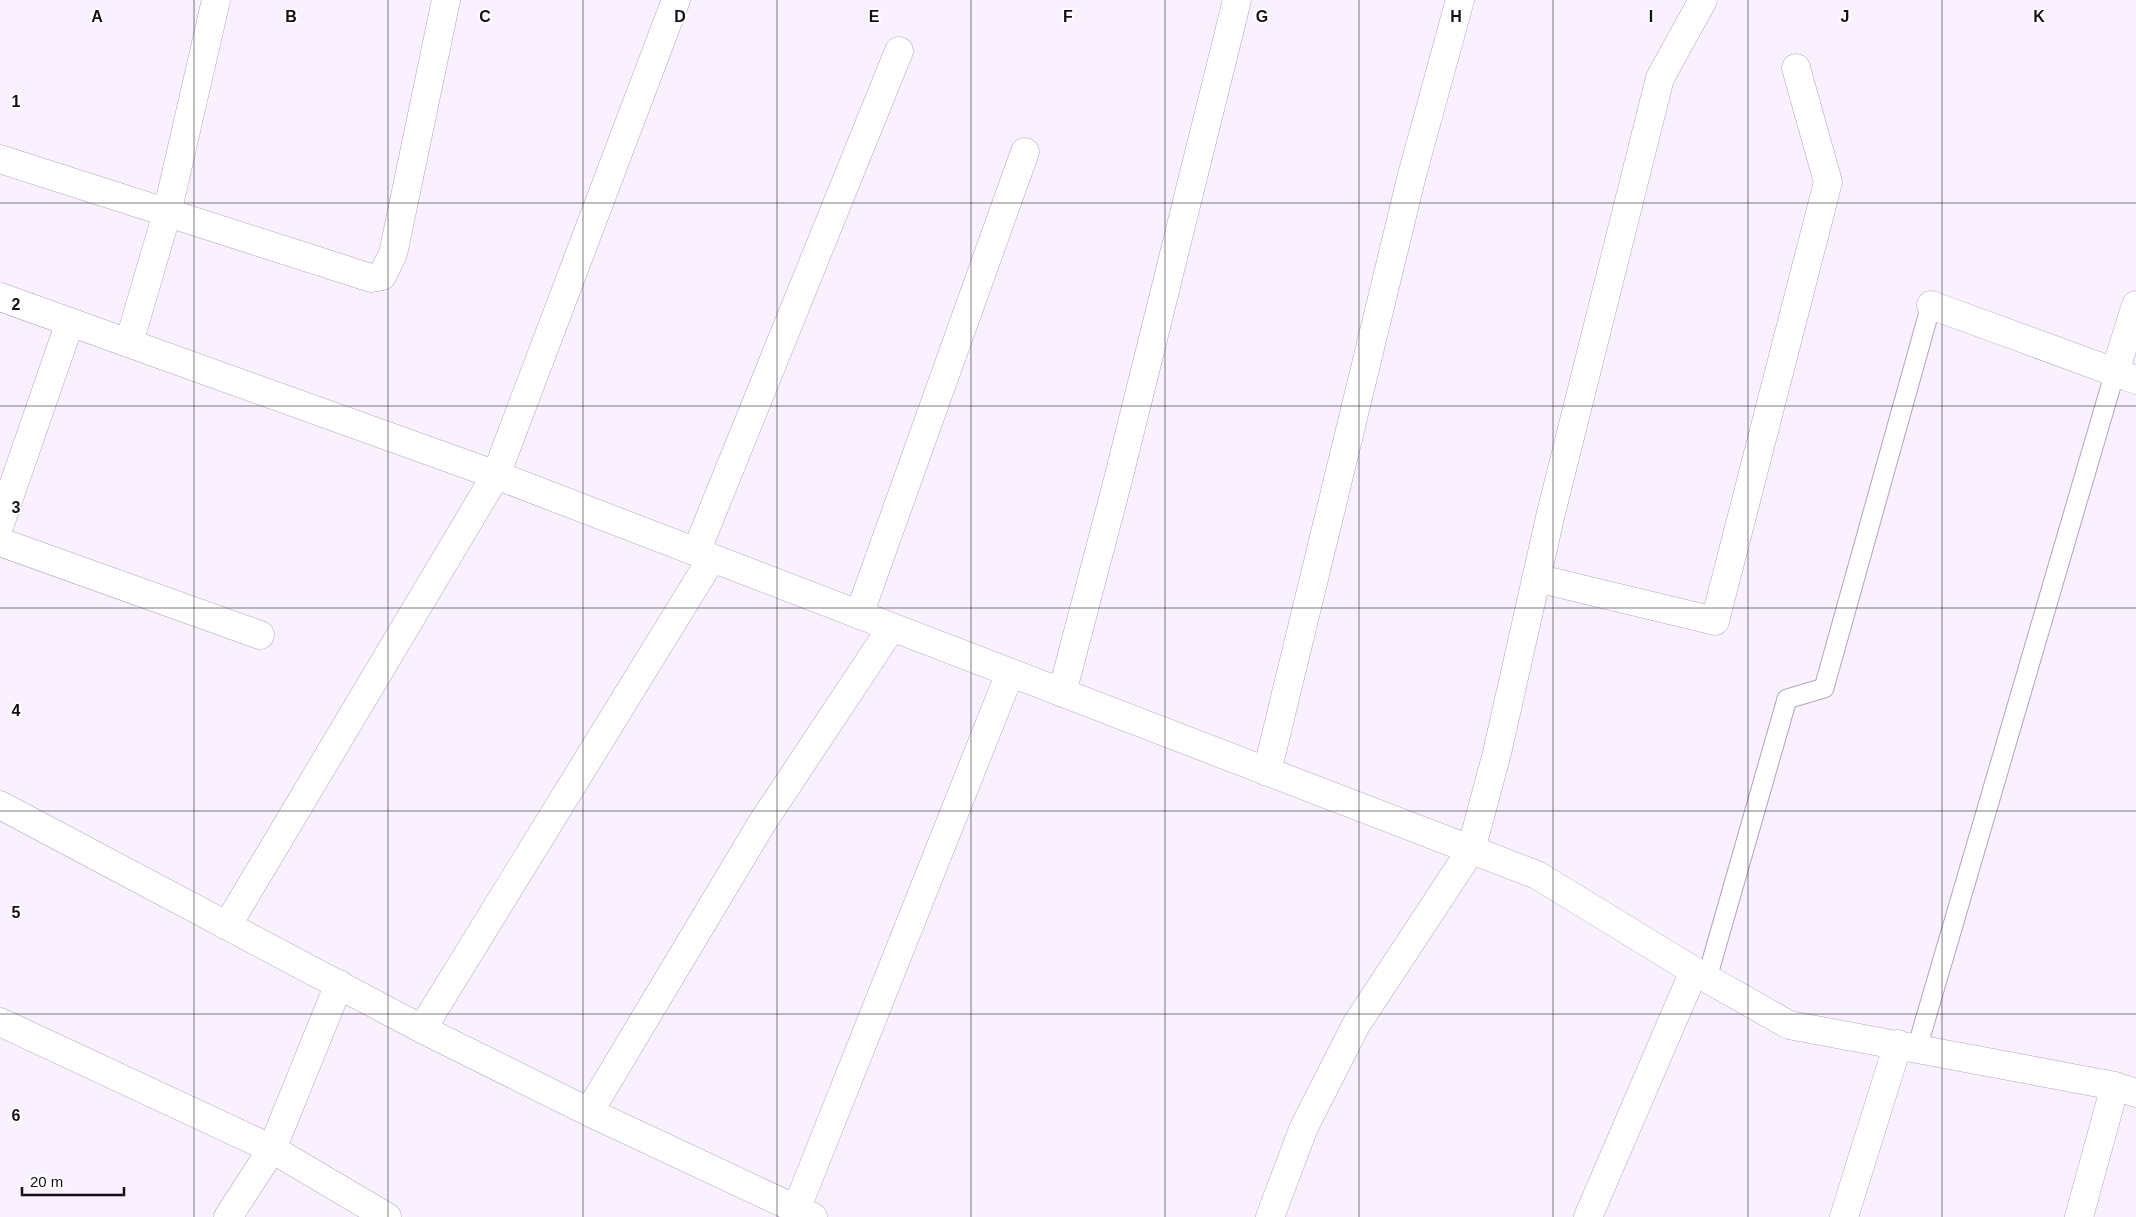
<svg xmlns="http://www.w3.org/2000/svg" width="2136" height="1217" font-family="Arial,sans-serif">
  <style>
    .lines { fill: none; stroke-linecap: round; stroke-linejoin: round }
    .service-casing { stroke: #b4a3c1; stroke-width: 21 }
    .minor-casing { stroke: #b4a3c1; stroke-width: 29 }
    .service { stroke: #fff; stroke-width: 19 }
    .minor { stroke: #fff; stroke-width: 28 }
    .grid { fill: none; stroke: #150e19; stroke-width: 1; stroke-opacity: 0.55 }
    .grid-label { font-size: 16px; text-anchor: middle; font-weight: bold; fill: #150e19; stroke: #fff; stroke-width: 4; stroke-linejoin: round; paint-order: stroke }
  </style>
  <rect width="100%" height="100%" fill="#f9f1ff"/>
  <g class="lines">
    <!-- service casing -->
    <g class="service-casing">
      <path id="service" d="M1707,978l80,-279 37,-11 107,-383
        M1917,1048l198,-676"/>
    </g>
    <!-- minor casing -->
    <g class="minor-casing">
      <path id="minor" d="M0,159l371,119 11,-2 11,-22 53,-254
        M0,297l496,178 1041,400 157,96 95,54 326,61 21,7
        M1931,305l205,75
        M129,343l38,-130 49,-213
        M2115,372l21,-67
        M0,524l70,-202
        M0,542l260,93
        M696,552l203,-501
        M1536,578l179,43 113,-439 -32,-114
        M859,615l166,-463
        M1062,693l57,-217 118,-476
        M1267,772l145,-597 48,-175
        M0,805l422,224 167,83 224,105
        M227,926l269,-451 180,-475
        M339,984l-67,165 115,68
        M0,1022l272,127 -44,68
        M422,1029l290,-471
        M589,1112l173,-289 130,-196
        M796,1210l214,-537
        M1270,1217l34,-90 52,-102 115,-175 26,-97 54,-240 109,-435 43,-78
        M1588,1217l106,-246
        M1844,1217l54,-173
        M2079,1217l36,-131"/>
    </g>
    <!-- service -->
    <use href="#service" class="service"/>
    <!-- minor -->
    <use href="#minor" class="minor"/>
  </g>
  <!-- grid -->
  <path class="grid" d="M194,0v1217M388,0v1217M583,0v1217M777,0v1217M971,0v1217M1165,0v1217M1359,0v1217M1553,0v1217M1748,0v1217M1942,0v1217M0,203h2136M0,406h2136M0,608h2136M0,811h2136M0,1014h2136"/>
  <g class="grid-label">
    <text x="97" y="22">A</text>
    <text x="291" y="22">B</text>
    <text x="485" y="22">C</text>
    <text x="680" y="22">D</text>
    <text x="874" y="22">E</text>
    <text x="1068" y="22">F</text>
    <text x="1262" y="22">G</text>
    <text x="1456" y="22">H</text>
    <text x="1651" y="22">I</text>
    <text x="1845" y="22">J</text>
    <text x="2039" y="22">K</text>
    <text x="16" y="107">1</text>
    <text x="16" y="310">2</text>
    <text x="16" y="513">3</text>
    <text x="16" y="716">4</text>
    <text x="16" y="918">5</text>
    <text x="16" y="1121">6</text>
  </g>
  <!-- scale -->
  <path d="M22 1187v8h102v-8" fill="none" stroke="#150e19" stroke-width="2.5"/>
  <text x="30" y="1187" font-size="15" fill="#150e19" stroke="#ffffff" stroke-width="4" paint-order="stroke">20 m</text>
</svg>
